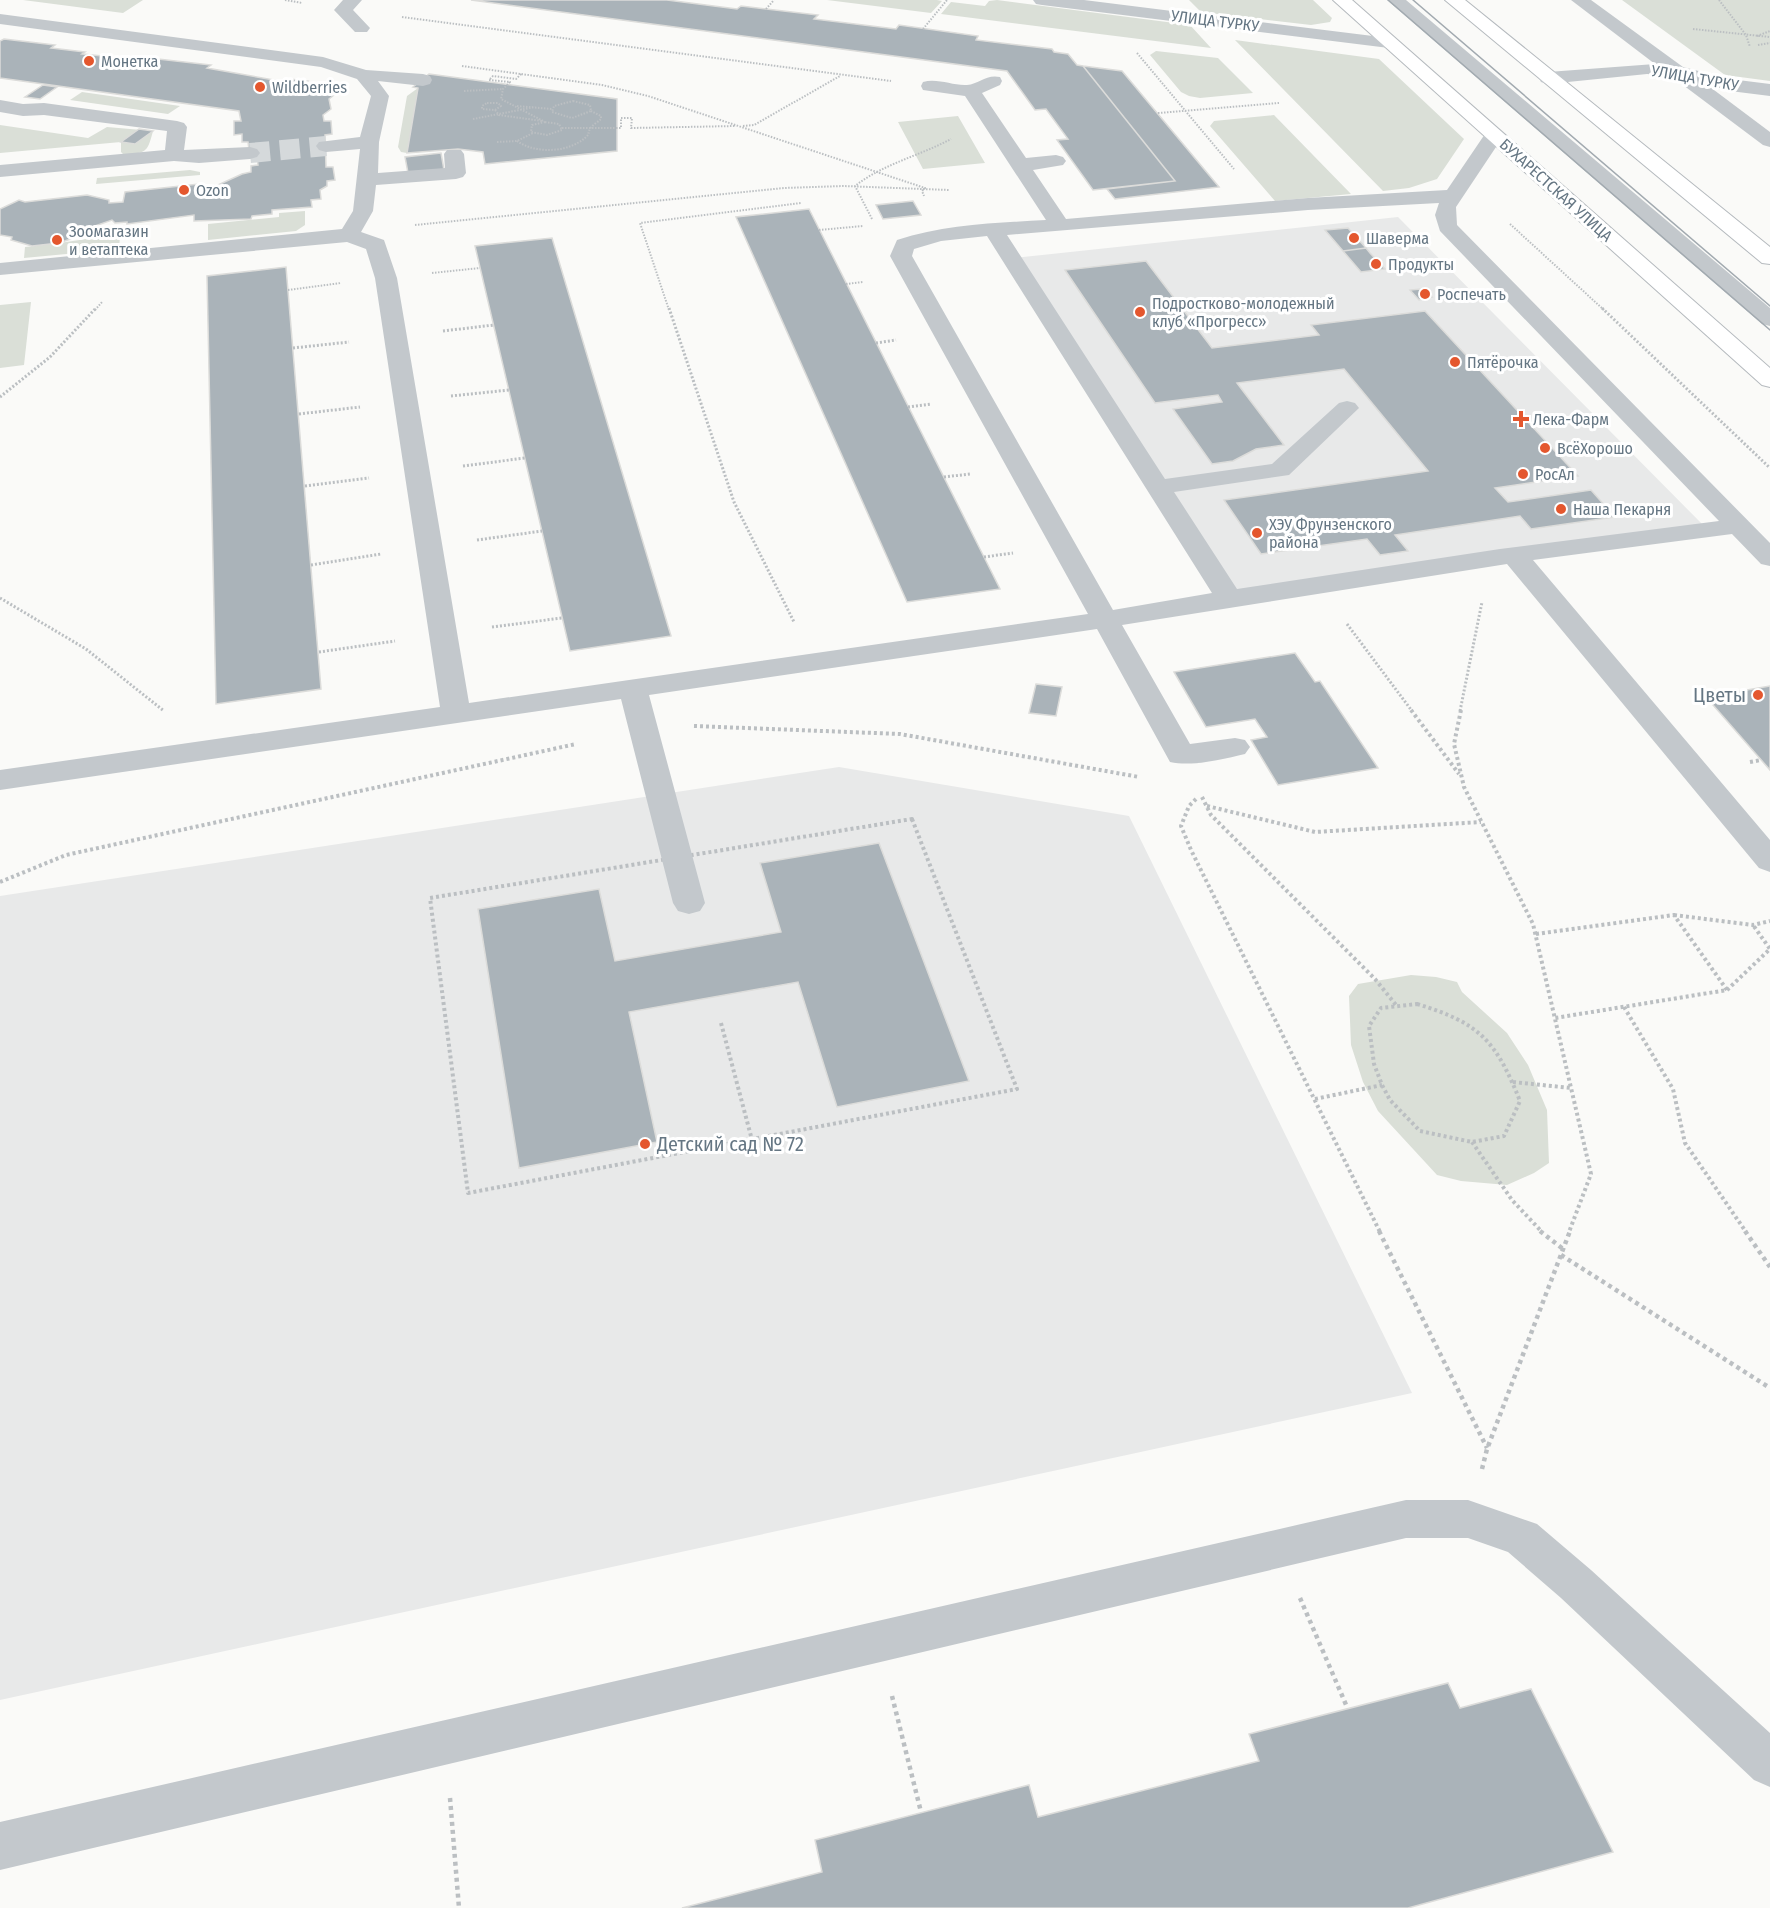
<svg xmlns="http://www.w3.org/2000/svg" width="1770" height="1908" font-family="'Fira Sans Condensed',sans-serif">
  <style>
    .built { fill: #e8e9e9 }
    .green { fill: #dadfd7 }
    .building { fill: #aab3b9; stroke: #dcdcda; stroke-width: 1.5 }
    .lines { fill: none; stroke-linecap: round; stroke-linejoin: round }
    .minor-tunnel { stroke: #d5d9db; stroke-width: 20; stroke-dasharray: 20 10; stroke-linecap: butt }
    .major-casing { stroke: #b5babe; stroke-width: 2 }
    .path-far3 { stroke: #bbbfc2; stroke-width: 2; stroke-dasharray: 1.5 1.5; stroke-linecap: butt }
    .path-far2 { stroke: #bbbfc2; stroke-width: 3; stroke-dasharray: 2 2; stroke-linecap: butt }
    .path-far1 { stroke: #bbbfc2; stroke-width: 4; stroke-dasharray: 3 3; stroke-linecap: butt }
    .path { stroke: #bbbfc2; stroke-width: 4.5; stroke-dasharray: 4 4; stroke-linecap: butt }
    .minor { fill: #c3c8cc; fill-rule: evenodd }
    .major { fill: #fff; fill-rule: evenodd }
    .tram { stroke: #a2aab0; stroke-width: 1.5 }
    .poi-dot { fill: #e4572e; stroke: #fff; stroke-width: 2 }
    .labels { text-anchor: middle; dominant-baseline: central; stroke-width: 6; stroke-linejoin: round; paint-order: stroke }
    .far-street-label { font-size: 16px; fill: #657683; stroke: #fff }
    .far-poi-label { font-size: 16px; fill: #657683; stroke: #fff; text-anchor: start }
    .poi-label { font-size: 20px; fill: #657683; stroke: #fff; text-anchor: end }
  </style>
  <rect width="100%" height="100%" fill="#fafaf8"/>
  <!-- built -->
  <path class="built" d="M1398,217l309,312 -469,69 -224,-340z
    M839,767l290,49 283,577 -1412,307v-804z"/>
  <!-- green -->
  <path class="green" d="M23,0h120l-20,13z
    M827,0h110l5,1 -11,12z
    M997,0l193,25 21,23 -270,-34 10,-12 34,4 4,-5z
    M1189,0h124l19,18 -2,4 -19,3 -110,-13z
    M1622,0h148v81l-45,-6z
    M1235,40l144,19 85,80 -27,40 -28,9 -26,3z
    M1156,51l62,7 35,35 -53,5 -11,-2 -8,-4 -31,-37z
    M418,88l-11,65 -6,-1 -3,-5 9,-51z
    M82,92l98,14 -12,8 -98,-14z
    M1274,115l77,79 -76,7 -65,-75 4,-5z
    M958,116l27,47 -62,6 -25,-47z
    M0,125l88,13 19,-11 46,4c-6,23 -7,21 -29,24l-3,-3v-10l-121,11z
    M190,170l10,2v3l-104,9 1,-6z
    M305,211v14l-9,6 -88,9v-16l71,-7v-4z
    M120,235l-1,14 -95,9 1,-11c33,-3 63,-9 95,-12z
    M31,302l-7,63 -24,3v-63z
    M1411,975l25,2 21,5 5,10 45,41 21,32 19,45 2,53 -15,10 -27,12 -46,-4 -24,-6 -59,-64 -15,-29 -12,-37 -2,-49 9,-12z"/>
  <!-- building -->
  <path class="building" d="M471,0h196l70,9 4,-3 77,9 -4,4 82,10 3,-4 79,11 -2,4 76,9 2,3 14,2 9,11 6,1 92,115 -82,9 -36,-50 11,-1 -22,-30 -11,1 -28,-39z
    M4,39l51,6 -4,3 34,4 -3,2 72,7 4,-2 53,6 -4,3 78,14 4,-3 19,2 -3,3 24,3 -8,6 13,2 -5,4 2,10 -8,6 1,6h7l1,13 -7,1 1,32h7l2,13 -8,1v5l-7,4 1,9 -10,1 1,7 -40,3v4l-20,2 -1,3 -57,2v-6l-67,9v-2l-12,1 -3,-3 -29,10v4l-4,2 -20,7 -27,3 -21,-6 1,-3 -12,-2v-26l19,-9 6,2 62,-7 22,5v3l14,-1 2,-10 74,-8v3l19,-2 24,-11 9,-2v-6l7,-1 -1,-8 -7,1 -2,-16h-6v-8l-8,1v-14h7l-2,-10 -239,-33v-37z
    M1083,66l39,5 97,116 -104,12 -8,-10 68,-8z
    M429,74l188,25v52l-132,13 -2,-12 -25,-3 -51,4 11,-65 -5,-1z
    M43,85l14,2 -17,12 -15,-2z
    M139,129l14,2 -18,13 -14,-2z
    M441,153l3,17 -36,3 -3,-16z
    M913,201l8,14 -38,4 -7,-14z
    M809,209l175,348 16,32 -93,13 -171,-385z
    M1348,228l18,20 -23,3 -18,-21z
    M552,238l119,398 -101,15 -95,-405z
    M1366,248l4,5 15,16 -24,3 -18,-21z
    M1146,261l66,87 107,-13 -8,-10 114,-14 153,165 -83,12 13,14 83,-12 24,27 -84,12 -11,-13 -125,19 13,16 -28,4 -13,-16 -106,15 -37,-54 204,-29 -84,-102 -107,14 47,62 -28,4 -23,12 -21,3 -39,-55 49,-7 -4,-7 -63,8 -90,-133z
    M286,267l35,422 -105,15 -9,-428z
    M1421,289l5,1 6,7 -13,3 -9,-10z
    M1295,653l20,29 5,-1 58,87 -100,17 -27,-45 16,-3 -12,-18 -49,8 -32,-55z
    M1036,684l26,3 -6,29 -27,-3z
    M1770,686v84l-64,-73z
    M879,843l90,238 -132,26 -39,-125 -169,30 28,130 -138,26 -41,-259 121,-20 16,72 166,-29 -21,-69z
    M1448,1683l12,25 71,-19 82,163 -205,56h-726l140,-36 -7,-32 214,-55 9,32 221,-56 -10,-27z"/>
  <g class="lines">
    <!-- minor-tunnel -->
    <path class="minor-tunnel" d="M250,153l76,-7"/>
    <!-- major casing -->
    <g class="major-casing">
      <path id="major" d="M1333,0h19l418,368v19l-8,-2z
        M1445,0h20l305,247v17l-8,-1z"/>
    </g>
    <!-- path-far3 -->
    <path class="path-far3" d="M285,0l17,3
      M1719,0l27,35 4,12
      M766,9l8,-9
      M402,17l489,64
      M923,29l24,-29
      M1693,29l77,8
      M1757,36l13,-5
      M1758,45l12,-2
      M1137,53l97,116
      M462,66l140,19 46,11 277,92 -3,3 2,5
      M521,74l-5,5 -23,-3 -4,4 21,2 -7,7 -2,10 44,23
      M464,91l39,-2
      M573,101l17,4 1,6 -19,7 -20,-6 2,-6z
      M487,103h11l3,3 -6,4 -13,-1v-3z
      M517,106l35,3
      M495,110l4,5 43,6
      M1158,113l121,-10
      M473,119l62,-12
      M545,122l14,2 3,6 -15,5 -16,-3 1,-7z
      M743,126l11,-1 86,-49
      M562,128h59v-10h11l-1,10 105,-2
      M517,141c18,13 52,12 69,-4 6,-6 0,-1 4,-8 2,-4 8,-7 11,-10v-3l-10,-5
      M497,142l20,-1 16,-8
      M872,219l-17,-33c28,-22 64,-30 96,-47
      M1510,224l94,86
      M415,225l369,-37 59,-2 106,4
      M819,230l44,-4
      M432,273l48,-5
      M846,284l17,-2
      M288,290l53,-7
      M95,310l7,-8
      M669,310l-29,-87 161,-20"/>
    <!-- path-far2 -->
    <path class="path-far2" d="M669,308l65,194 60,120
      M1602,308l168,160
      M443,331l51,-6
      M876,343l20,-3
      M293,348l56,-6
      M451,396l58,-6
      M0,397l50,-40 46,-49
      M908,407l23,-3
      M299,414l61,-7
      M463,466l62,-8
      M944,477l26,-3
      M305,486l64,-8
      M477,540l65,-9
      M984,557l29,-4
      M311,565l70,-11
      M0,598l86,51 78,62
      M1347,624l65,87
      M492,627l70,-9
      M319,652l76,-11
      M1460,711l22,-109"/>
    <!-- path-far1 -->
    <path class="path-far1" d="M1411,710l48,64
      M1461,710l-7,34 10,43 69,137 58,250 -22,58
      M694,726l206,8 239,43
      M1750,762l11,-2
      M1202,797l9,18 164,164 21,26
      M1196,799l-7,7 -8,20 10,24 189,382
      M1207,806l108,26 166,-10
      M912,819l105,270 -549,104 -38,-295z
      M0,882l66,-27 510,-111
      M1674,915l79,10 17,-4
      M1536,934l138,-19 53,75 -172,28
      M1727,990l43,-41 -17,-24
      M1417,1004c63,19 79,37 103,97l-16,35 -32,6 -52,-11 -30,-31 -8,-15 -8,-21 -5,-38 12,-18z
      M1624,1007l49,82 12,54 61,89
      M721,1023l31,117
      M1513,1082l58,6
      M1315,1099l67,-14
      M1472,1142l40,58 30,32"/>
    <!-- path -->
    <path class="path" d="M1379,1231l108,217
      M1540,1231l23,18
      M1745,1231l25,36
      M1561,1255l209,133
      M1482,1469l5,-20 83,-218
      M1300,1598l47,109
      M892,1696l29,116
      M450,1798l9,110"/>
    <!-- minor -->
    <path class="minor" d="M343,0h19l-9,10 17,18 -3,4h-12l-21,-22z
      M1033,0h51l305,38 6,1 3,4 -3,4 -6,1 -347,-43 -6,-1z
      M1387,0h19l364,308v18l-8,-2z
      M1571,0h20l92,67 47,12 40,5v12l-40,-5 -24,-7 64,48v15l-7,-2 -92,-69 -24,-2 -99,10 -7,-2 -2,-4 2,-4 7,-2 107,-8z
      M0,14l323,43 43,13 57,4 7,2 2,4 -2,4 -7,2 -45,-5 11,15 -10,46 -1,31 67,-5 -1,-14 3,-4h14l3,4 2,19 -3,4 -7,2 -80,6 -3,26 -12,21 23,8 13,38 72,425 619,-89 -198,-358 7,-16c49,-16 99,-17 149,-20l-81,-124 -42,-6 -2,-4 2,-4c15,-4 30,4 44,3 12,-1 19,-11 33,-8l2,4 -2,4 -18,8 44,65 30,-3 7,2 3,4 -3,4 -30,5 33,49 242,-21 139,-8 40,-59h14l3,4 -48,72 1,18 313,318v23l-9,-2 -29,-30 -199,26 237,280v32l-11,-4 -252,-304 -385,61 68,119 45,-6 10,2 5,7 -5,7c-22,5 -52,13 -75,8l-73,-133 -448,66 56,208 -5,8 -11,3 -11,-3 -5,-8 -52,-204 -621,91v-20l440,-63 -65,-429 -9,-29 -19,-7 -347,33v-12l342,-34 11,-18 7,-62 -34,3 -7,-2 -3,-4 3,-4 41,-5 11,-41 -14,-17 -36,-12 -321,-43zM1439,203l-4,12 5,16 279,290 -219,28 -263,40 -63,-97 115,-17 70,-67 -4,-5 -8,-2 -8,2 -67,61 -107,15 -158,-244 301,-25zM987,236l225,357 -99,17 -201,-354 2,-7 27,-8z
      M0,100l23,4 21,-1 133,18 7,2 3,4 -3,23 66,-3 7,2 3,4 -3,4 -7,2 -51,4 -25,-2 -174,16v-12l165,-15 2,-19 -123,-16 -21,1 -23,-4z
      M1406,1500h62l69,24 54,46 179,163v54l-16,-7 -193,-182 -53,-46 -40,-14h-62l-1406,332v-48z"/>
    <!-- major -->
    <use href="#major" class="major"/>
    <!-- tram -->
    <path class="tram" d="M1388,0l382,330
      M1413,0l357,306"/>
  </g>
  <!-- markers -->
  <g class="poi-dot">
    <circle cx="89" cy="61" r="6"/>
    <circle cx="260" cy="87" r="6"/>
    <circle cx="184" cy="190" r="6"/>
    <circle cx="1354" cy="238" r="6"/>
    <circle cx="57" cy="240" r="6"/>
    <circle cx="1376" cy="264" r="6"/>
    <circle cx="1425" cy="294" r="6"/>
    <circle cx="1140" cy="312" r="6"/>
    <circle cx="1455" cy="362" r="6"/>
    <path d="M1518 410h6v6h6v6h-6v6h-6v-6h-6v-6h6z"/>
    <circle cx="1545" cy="448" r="6"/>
    <circle cx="1523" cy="474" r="6"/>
    <circle cx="1561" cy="509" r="6"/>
    <circle cx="1257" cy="533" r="6"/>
    <circle cx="1758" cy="695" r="6"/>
    <circle cx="645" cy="1144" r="6"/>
  </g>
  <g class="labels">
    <!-- far-street labels -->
    <g class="far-street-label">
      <text transform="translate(1215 21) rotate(7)">УЛИЦА ТУРКУ</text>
      <text transform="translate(1695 78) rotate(10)">УЛИЦА ТУРКУ</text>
      <text transform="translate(1556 190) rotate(42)">БУХАРЕСТСКАЯ УЛИЦА</text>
    </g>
    <!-- far-poi labels -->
    <g class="far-poi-label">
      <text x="101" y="61">Монетка</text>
      <text x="272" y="87">Wildberries</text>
      <text x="196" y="190">Ozon</text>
      <text x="69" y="231">Зоомагазин<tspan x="69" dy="18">и ветаптека</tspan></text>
      <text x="1366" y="238">Шаверма</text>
      <text x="1388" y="264">Продукты</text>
      <text x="1437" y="294">Роспечать</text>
      <text x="1152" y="303">Подростково-молодежный<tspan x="1152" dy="18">клуб «Прогресс»</tspan></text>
      <text x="1467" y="362">Пятёрочка</text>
      <text x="1533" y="419">Лека-Фарм</text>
      <text x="1557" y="448">ВсёХорошо</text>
      <text x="1535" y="474">РосАл</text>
      <text x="1573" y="509">Наша Пекарня</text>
      <text x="1269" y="524">ХЭУ Фрунзенского<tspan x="1269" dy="18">района</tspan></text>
    </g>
    <!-- poi labels -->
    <g class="poi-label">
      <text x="1746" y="695">Цветы</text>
      <text x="657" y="1144" text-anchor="start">Детский сад № 72</text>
    </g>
  </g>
</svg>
